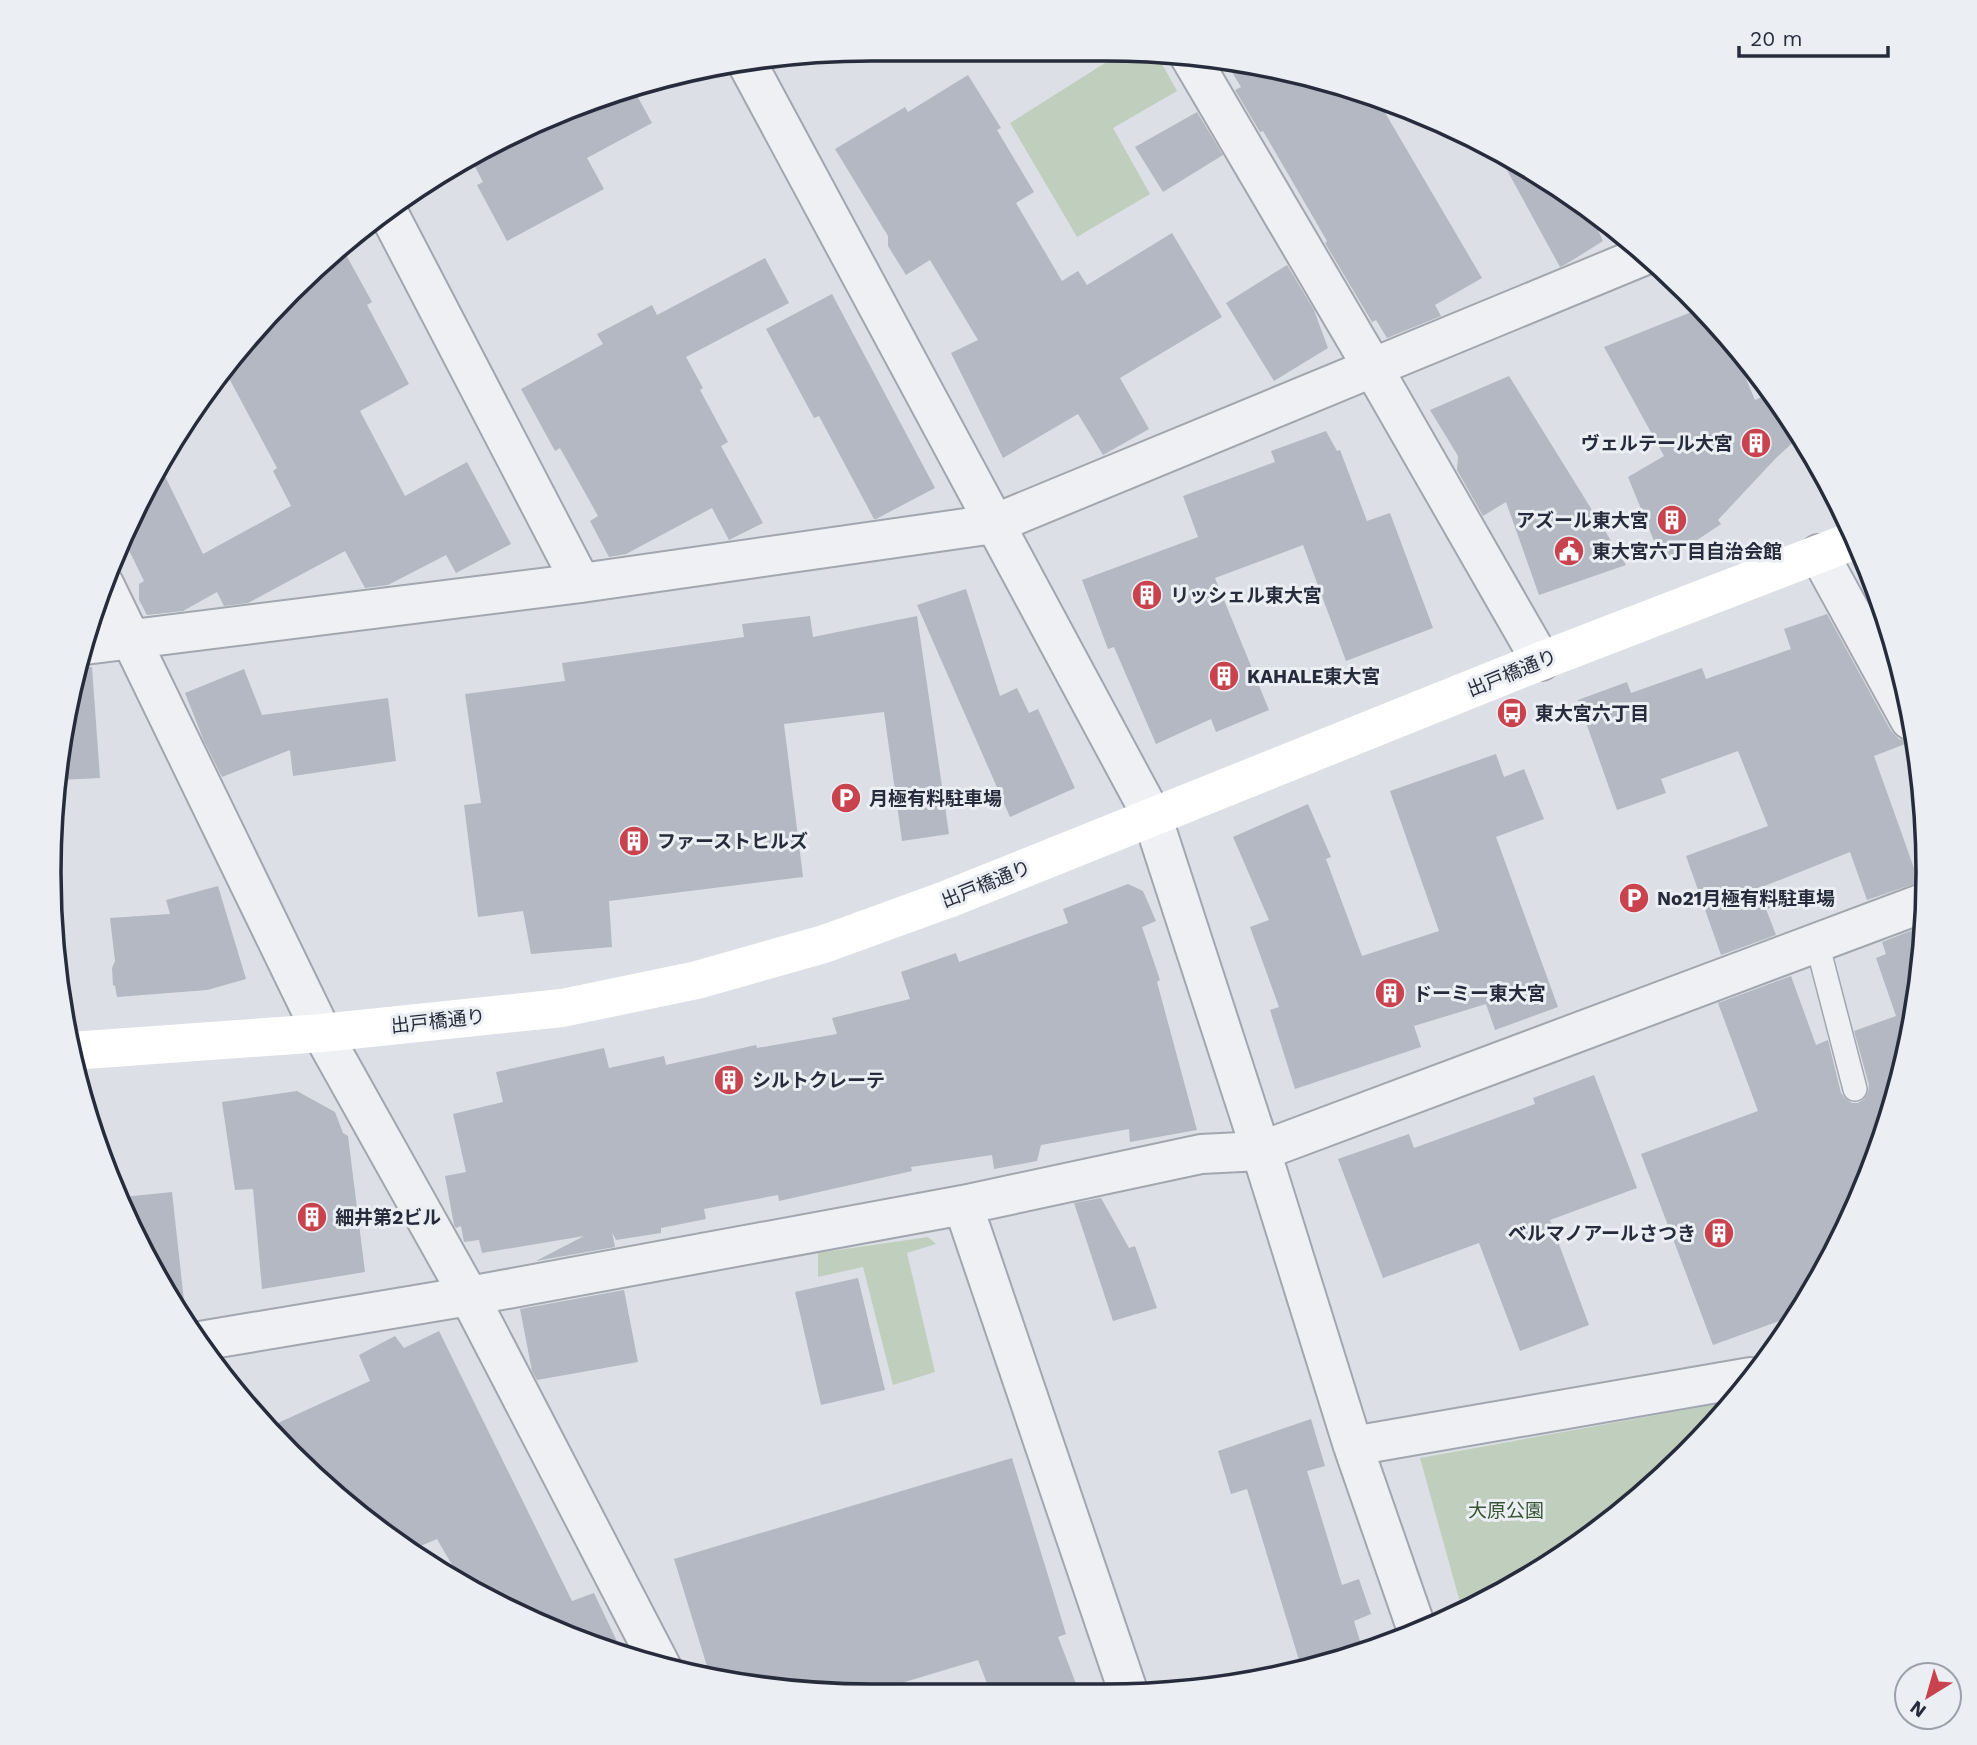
<svg xmlns="http://www.w3.org/2000/svg" width="1977" height="1745" font-family="'Work Sans','Noto Sans JP',sans-serif">
  <style>
    .green { fill: #c0cfbd }
    .building { fill: #b3b8c2 }
    .lines { fill: none; stroke-linecap: round; stroke-linejoin: round }
    .lane-casing { stroke: #a2a6af; stroke-width: 26 }
    .street-casing { stroke: #a2a6af; stroke-width: 42 }
    .lane { stroke: #eef0f4; stroke-width: 23 }
    .street { stroke: #eef0f4; stroke-width: 38 }
    .secondary { stroke: #fff; stroke-width: 38 }
    .labels { text-anchor: middle; dominant-baseline: central; stroke-width: 6; stroke-linejoin: round; paint-order: stroke }
    .poi-label { font-size: 19px; font-weight: bold; fill: #262c3b; stroke: #ebeef3; text-anchor: start }
    .street-label { font-size: 19px; fill: #262c3b; stroke: #ebeef3 }
    .park-label { font-size: 19px; fill: #385634; stroke: #ebeef3 }
    .rim { fill: none; stroke: #262c3b; stroke-width: 3.5 }
  </style>
  <rect width="100%" height="100%" fill="#dcdfe5"/>
  <!-- green -->
  <path class="green" d="M1124,51h31l22,40 -64,37 37,66 -73,43 -67,-114z
    M928,1237l8,7 -29,9 28,119 -42,13 -30,-118 -45,10v-24z
    M1734,1401l-10,14 -118,111 -143,87 -43,-155z"/>
  <!-- building -->
  <path class="building" d="M1224,59l41,6 112,34 105,179 -47,27 6,11 -54,22 -11,-18 -4,2 -47,-79 2,-2 -64,-110 -3,1 -25,-42 6,-3z
    M968,75l33,53 -4,2 37,62 -18,11 46,78 16,-10 9,14 85,-52 50,84 -102,61 29,51 -46,26 -25,-41 -75,44 -52,-105 27,-13 -48,-80 -24,15 -18,-29v-10l-53,-87 70,-42 3,5z
    M621,92h14l17,31 -65,35 17,31 -97,52 -30,-56 6,-3 -12,-23 37,-25z
    M1197,112l26,43 -60,37 -28,-45z
    M1496,150l21,10 73,52 13,29 -35,22 -8,4z
    M345,253l27,49 -5,3 42,79 -49,27 45,85 62,-34 44,82 -55,29 -10,-18 -58,30 -23,3 -20,-37 -97,52 -24,3 -7,-14 -34,19 -36,4 -8,-15v-16l5,-3 -21,-43 39,-68 41,84 88,-48 -18,-35 4,-3 -54,-101 92,-98z
    M765,258l24,45 -103,54 17,31 -3,2 28,52 -7,4 42,77 -34,17 -17,-32 -86,46 -17,3 -19,-36 8,-5 -38,-68 -5,3 -34,-62 82,-45 -6,-10 55,-29 5,10z
    M1287,265l27,45 14,38 -54,33 -48,-78z
    M832,294l103,194 -59,31h-2l-55,-103 -5,2 -48,-89z
    M1699,309l31,32 25,59 16,-7 28,44 -23,21 -58,62 3,4 -58,39 -35,-86 36,-21 -60,-109z
    M1509,376l117,189 -87,30 -33,-93 -23,14 -26,-46 1,-14 -28,-46z
    M1326,431l11,20 3,-1 27,71 23,-8 43,115 -87,33 -43,-116 -88,33 54,132 -53,22 -5,-13 -55,25 -42,-97 -6,2 -26,-69 116,-43 -15,-41 92,-34 -4,-11z
    M966,589l34,107 17,-8 12,25 9,-4 37,79 -65,29 -93,-212z
    M1877,599l19,50 -25,-46z
    M1827,614l64,117 8,8 10,3 4,-1 -39,15 45,126 -52,18 -17,-48 -88,35 8,21 -4,1 10,26 -55,20 -35,-99 82,-30 -30,-75 -77,28 5,14 -49,17 -39,-110 49,-18 4,11 71,-25 4,11 85,-30 -7,-20z
    M810,616l3,21 104,-21 32,218 -47,7 -18,-129 -100,12 19,153 -194,24 3,46 -81,7 -8,-43 -45,6 -14,-112 17,-2 -16,-109 100,-13 -3,-18 182,-26 -2,-13z
    M78,667h14l8,111 -40,2 5,-68z
    M244,669l18,46 126,-17 8,63 -103,15 -3,-26 -68,27 -18,-36 -19,-48z
    M1496,754l8,23 20,-8 20,50 -48,18 62,170 -63,23 -9,-26 -72,22 7,21 -126,42 -25,-79 9,-3 -29,-80 19,-7 -36,-83 75,-33 23,53 -5,2 36,97 77,-25 -49,-140z
    M1128,884l15,7 13,30 -14,6 18,53 -3,2 40,148 -67,12 -1,-13 -88,16 -4,16 -43,8 -2,-14 -81,12 1,4 -133,30 -1,-6 -74,14 2,10 -45,9v5l-45,7 -4,-8 3,15 -79,14 48,-25 -102,17 -3,-13 -15,2 -3,-16 -5,2 -2,-3 -9,-49 21,-4 -13,-58 50,-12 -7,-30 108,-24 5,20 55,-12 2,9 90,-20 1,3 80,-14 -5,-16 78,-19 -9,-27 55,-19 3,9 109,-39 -5,-14z
    M218,886l28,93 -39,11 -90,7 -2,-11 -2,-1 -1,-17 3,-7 -5,-43 60,-4 -4,-14z
    M1923,926l-2,54 -37,157 -66,147 -22,31 -83,30 -72,-191 117,-43 -40,-108 73,-27 25,69 12,-5 13,53 4,5 7,5h6l6,-4 4,-6 1,-8 -15,-54 42,-15 -20,-58 10,-4 -4,-12z
    M1594,1075l43,113 -87,32 39,105 -69,26 -41,-108 -96,35 -45,-119 71,-25 5,14 121,-44 -2,-6z
    M297,1091l38,21 8,21 5,3 17,136 -103,17 -9,-100 -18,1 -13,-88z
    M172,1192l14,127 -1,1 -26,-36 -36,-87z
    M1101,1198l28,50 6,-2 22,62 -44,13 -39,-118z
    M858,1278l27,112 -64,15 -26,-113z
    M624,1290l14,72 -101,18 -5,-9 -12,-62z
    M439,1331l133,270 22,-8 29,61 -114,-43 -47,-29 -25,-43 -26,11 -40,-24 -104,-98 103,-47 -11,-26 36,-19 9,12z
    M1311,1419l14,47 -18,5 35,114 17,-6 12,35 -17,7 9,30 -45,17 -16,2 -55,-181 -16,5 -13,-43z
    M1012,1458l54,176 -8,3 22,57h-89l-13,-34 -113,34h-47l-108,-18 -36,-117z"/>
  <g class="lines">
    <!-- lane casing -->
    <g class="lane-casing">
      <path id="lane" d="M1817,943l38,146"/>
    </g>
    <!-- street casing -->
    <g class="street-casing">
      <path id="street" d="M1189,55l184,313 168,293
        M748,65l404,751 109,335 92,295 64,184
        M389,214l192,369
        M1819,554l91,166
        M104,584l218,449 147,263 193,372
        M85,645l496,-62 413,-59 654,-270
        M963,1205l166,489
        M200,1341l269,-45 494,-91 238,-51 60,-3 662,-248
        M1353,1446l398,-69"/>
    </g>
    <!-- lane -->
    <use href="#lane" class="lane"/>
    <!-- street -->
    <use href="#street" class="street"/>
    <!-- secondary -->
    <path class="secondary" d="M71,1051l251,-18 240,-25 135,-28 127,-36 124,-45 593,-238 314,-121"/>
  </g>
  <!-- icons -->
  <defs>
    <g id="building-disc" transform="scale(1.575)"><circle r="9.5" fill="#c8434e" stroke="#ebeef3"/><path d="M-4-6H4V6H1V3H-1V6H-4ZM-2.5-4.3h1.7v1.8h-1.7ZM.8-4.3h1.7v1.8H.8ZM-2.5-1h1.7V.8h-1.7ZM.8-1h1.7V.8H.8Z" fill="#fff"/></g>
    <g id="civic-disc" transform="scale(1.575)"><circle r="9.5" fill="#c8434e" stroke="#ebeef3"/><path d="M-.6-6.5H3V-4.5H.6V-3L4-1V1h2V6H-6V1h2V-1L-.6-3ZM-1.2 2.5V6h2.4V2.5Z" fill="#fff"/></g>
    <g id="bus-disc" transform="scale(1.575)"><circle r="9.5" fill="#c8434e" stroke="#ebeef3"/><path d="M-5-6H5V4H4V6H2V4H-2V6H-4V4H-5ZM-3.5-4V0h7V-4ZM-3.5 1.2v1.5H-2V1.2ZM2 1.2v1.5H3.5V1.2Z" fill="#fff"/></g>
    <g id="parking-disc" transform="scale(1.575)"><circle r="9.5" fill="#c8434e" stroke="#ebeef3"/><path d="M-3.5-5.5H1a3.5 3.5 0 0 1 0 7H-1V5.5H-3.5ZM-1-3.4V-.6H.8a1.4 1.4 0 0 0 0-2.8Z" fill="#fff"/></g>
  </defs>
  <g fill-rule="evenodd">
    <use href="#building-disc" x="1756" y="443"/>
    <use href="#building-disc" x="1672" y="520"/>
    <use href="#civic-disc" x="1569" y="551"/>
    <use href="#building-disc" x="1147" y="595"/>
    <use href="#building-disc" x="1224" y="676"/>
    <use href="#bus-disc" x="1512" y="713"/>
    <use href="#parking-disc" x="846" y="798"/>
    <use href="#building-disc" x="634" y="841"/>
    <use href="#parking-disc" x="1634" y="898"/>
    <use href="#building-disc" x="1390" y="993"/>
    <use href="#building-disc" x="729" y="1080"/>
    <use href="#building-disc" x="312" y="1217"/>
    <use href="#building-disc" x="1719" y="1233"/>
  </g>
  <g class="labels">
    <!-- poi labels -->
    <g class="poi-label">
      <text x="1733" y="443" text-anchor="end">ヴェルテール大宮</text>
      <text x="1649" y="520" text-anchor="end">アズール東大宮</text>
      <text x="1592" y="551">東大宮六丁目自治会館</text>
      <text x="1170" y="595">リッシェル東大宮</text>
      <text x="1247" y="676">KAHALE東大宮</text>
      <text x="1535" y="713">東大宮六丁目</text>
      <text x="869" y="798">月極有料駐車場</text>
      <text x="657" y="841">ファーストヒルズ</text>
      <text x="1657" y="898">No21月極有料駐車場</text>
      <text x="1413" y="993">ドーミー東大宮</text>
      <text x="752" y="1080">シルトクレーテ</text>
      <text x="335" y="1217">細井第2ビル</text>
      <text x="1696" y="1233" text-anchor="end">ベルマノアールさつき</text>
    </g>
    <!-- street labels -->
    <g class="street-label">
      <text transform="translate(1512 673) rotate(-22)">出戸橋通り</text>
      <text transform="translate(986 884) rotate(-22)">出戸橋通り</text>
      <text transform="translate(438 1021) rotate(-6)">出戸橋通り</text>
    </g>
    <!-- park labels -->
    <g class="park-label">
      <text x="1506" y="1510">大原公園</text>
    </g>
  </g>
  <!-- crop -->
  <path d="M0 0H1977V1745H0ZM872 61H1105A811 811 0 0 1 1916 872V873A811 811 0 0 1 1105 1684H872A811 811 0 0 1 61 873V872A811 811 0 0 1 872 61Z" fill="#ebeef3" fill-rule="evenodd"/>
  <path class="rim" d="M872 61H1105A811 811 0 0 1 1916 872V873A811 811 0 0 1 1105 1684H872A811 811 0 0 1 61 873V872A811 811 0 0 1 872 61Z"/>
  <!-- north arrow -->
  <g transform="translate(1928 1696) rotate(217)"><circle r="33" fill="#ebeef3" stroke="#9ca0a9" stroke-width="2"/>
  <path d="M0-5L12 26L0 18L-12 26Z" fill="#c8434e"/>
  <text y="-10" font-size="19" font-weight="bold" text-anchor="middle" fill="#262c3b">N</text>
  </g>
  <!-- scale -->
  <path d="M1739 46v10h149v-10" fill="none" stroke="#262c3b" stroke-width="3.5"/>
  <text x="1750" y="46" font-size="21" fill="#262c3b" stroke="#ebeef3" stroke-width="5" paint-order="stroke">20 m</text>
</svg>
